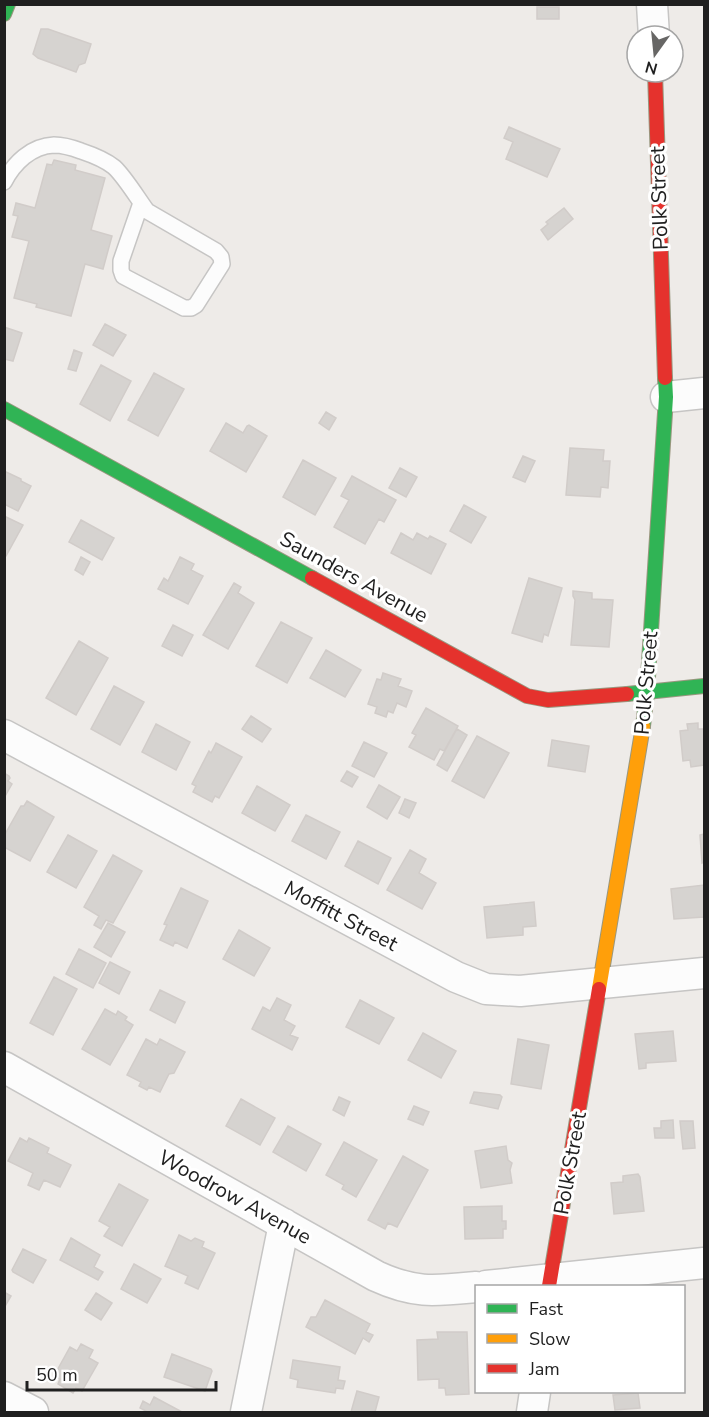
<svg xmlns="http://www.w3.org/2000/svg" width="709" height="1417" font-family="'Nunito Sans',sans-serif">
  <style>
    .building { fill: #d6d3d0; stroke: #d1ccc9; stroke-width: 1.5 }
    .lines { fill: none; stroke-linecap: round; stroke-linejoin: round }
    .lane-casing { stroke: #c6c5c4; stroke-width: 18 }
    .street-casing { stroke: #c6c5c4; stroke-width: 33 }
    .fast-casing { stroke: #99977f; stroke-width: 16 }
    .slow-casing { stroke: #99977f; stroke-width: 16 }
    .jam-casing { stroke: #99977f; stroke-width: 16 }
    .lane { stroke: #fcfcfc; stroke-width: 15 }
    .street { stroke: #fcfcfc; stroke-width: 30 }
    .fast { stroke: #30b455; stroke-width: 14 }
    .slow { stroke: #ff9f0a; stroke-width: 14 }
    .jam { stroke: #e5322d; stroke-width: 14 }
    .labels { text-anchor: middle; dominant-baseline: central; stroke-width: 6; stroke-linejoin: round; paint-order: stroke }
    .street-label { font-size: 21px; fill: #1f1f1f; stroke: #fff }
  </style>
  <rect width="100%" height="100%" fill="#eeebe8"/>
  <!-- building -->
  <path class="building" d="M537,7h22v12h-22z
    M41,29h7l43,15 -6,19 -6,2 -3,7 -38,-14 -5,-4z
    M509,127l51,22 -13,28 -41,-18 7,-17 -9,-4z
    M54,160l22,5 -1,5 30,8 -14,52 21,6 -9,33 -18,-5 -14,52 -35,-9 1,-3 -23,-6 15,-57 -17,-4 6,-21 -5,-1 3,-12 19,5 12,-44 5,1z
    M564,208l9,11 -25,21 -7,-10 7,-6 -2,-2z
    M105,324l21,11 -13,21 -20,-11z
    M4,327l18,6 -9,28 -9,-2z
    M74,350l8,3 -6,18 -8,-2z
    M101,365l30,16 -21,40 -30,-17z
    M154,373l30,16 -26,47 -30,-16z
    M326,412l10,6 -7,12 -10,-7z
    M226,423l17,10 4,-7 2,-1 18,11 -21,36 -36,-21z
    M570,448l34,2 -1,11h7l-2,27 -7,-1 -1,10 -34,-2z
    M523,456l12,5 -10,21 -12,-5z
    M303,460l33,18 -21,37 -32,-18z
    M400,468l17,9 -11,20 -17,-9z
    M4,471l17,8v2l10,5 -13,25 -14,-7z
    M352,476l44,24 -12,22 -5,-3 -14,25 -31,-17 15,-27 -8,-4z
    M464,505l22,12 -15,26 -21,-12z
    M4,516l19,9 -17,31h-2z
    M81,520l33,18 -12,22 -33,-18z
    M401,533l12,7 4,-7 11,6 2,-3 16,8 -15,30 -40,-21z
    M81,557l9,5 -7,13 -8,-5z
    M180,557l14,7 -3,6 12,6 -15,28 -30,-15 6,-11 4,3z
    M529,578l33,10 -14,48 -4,-2 -2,8 -30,-9z
    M234,583l7,4 -3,6 16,10 -26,46 -25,-14z
    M573,591l19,2v6l21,1 -4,47 -38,-2 4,-45 -2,-4z
    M281,622l31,16 -25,45 -31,-17z
    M173,625l20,10 -11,21 -20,-10z
    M79,641l29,17 -32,57 -30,-17z
    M326,650l35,20 -16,27 -35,-19z
    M383,673l18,6 -3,7 14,5 -6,16 -9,-4 -4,10 -5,-2 -2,6 -11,-4 2,-6 -9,-3 9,-25 4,1z
    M114,686l30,16 -24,43 -29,-16z
    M426,708l32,18 -14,25 -4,-2 -6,11 -25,-13 7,-12 -4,-2z
    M251,716l20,13 -9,13 -20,-13z
    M698,723v6h6v36l-13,2 -1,-7 -7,1 -3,-30 8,-1 -1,-6z
    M156,724l34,18 -14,28 -34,-18z
    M457,729l10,6 -20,36 -10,-6z
    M477,736l32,17 -25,45 -32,-17z
    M552,740l37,6 -4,26 -37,-6z
    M364,742l23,11 -13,24 -22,-11z
    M216,743l26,14 -23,41 -4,-2 -3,6 -19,-10 3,-6 -4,-2 17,-33 2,2z
    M347,771l11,6 -6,10 -11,-6z
    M4,773l5,3 1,2 -2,3 4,3 -8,14z
    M379,785l21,12 -13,22 -20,-12z
    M257,786l33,19 -15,26 -33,-18z
    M405,799l11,4 -7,15 -10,-5z
    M27,801l27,16 -24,44 -26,-14v-11l17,-30h3z
    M306,815l34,17 -14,27 -34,-18z
    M704,834v28l-2,1 -2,-28z
    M68,835l29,16 -21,37 -29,-16z
    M358,841l33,17 -13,26 -33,-18z
    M410,850l16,9 -7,14 17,10 -14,26 -35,-19z
    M113,855l29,16 -29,52 -7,-3 -5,9 -7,-4 5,-9 -15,-9z
    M704,885v32l-30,2 -3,-30z
    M181,888l27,13 -21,47 -12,-6 -2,4 -13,-6 7,-15 -3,-1z
    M534,902l2,24 -13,1v8l-36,3 -3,-31z
    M108,923l17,9 -14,25 -17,-10z
    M239,930l31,18 -16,28 -31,-17z
    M79,949l27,14 -13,25 -27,-14z
    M110,962l20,10 -11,22 -20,-11z
    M54,977l23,12 -24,46 -23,-12z
    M160,990l25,12 -10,21 -25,-13z
    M277,998l14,7 -7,15 11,6 -5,9 8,3 -6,12 -40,-21 11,-22 7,4z
    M360,1000l34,18 -15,26 -33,-17z
    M105,1009l11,6 2,-4 9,6 -2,3 8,5 -23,40 -28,-16z
    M673,1031l3,30 -30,2v5l-7,1 -4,-35z
    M423,1033l33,18 -15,27 -33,-18z
    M146,1039l11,6 3,-6 25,13 -11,21 -5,1 -9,18 -11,-5 -2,3 -8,-4 2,-4 -14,-7z
    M518,1039l31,6 -8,44 -30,-5z
    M474,1092l26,3 2,2 -4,12 -28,-6z
    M339,1097l11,5 -6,14 -11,-6z
    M241,1099l34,19 -15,27 -34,-19z
    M414,1106l15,6 -6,13 -15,-6z
    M673,1120l1,18h-19l-1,-10h7v-7z
    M680,1121h13l2,27 -12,1z
    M288,1126l33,18 -15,27 -33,-19z
    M20,1138l7,4 2,-4 20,10 -2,5 24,12 -11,22 -16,-7 -5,10 -11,-5 5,-12 -25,-12z
    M344,1142l33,18 -21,37 -14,-8 2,-4 -18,-10z
    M506,1146l2,14 4,3 -2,7 2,13 -31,5 -6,-37z
    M403,1156l25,14 -31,57 -9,-4 -3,6 -17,-9z
    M638,1174l2,3 4,34 -30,3 -3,-31 12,-1v-6z
    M119,1184l29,16 -26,46 -18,-10 6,-9 -11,-6z
    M502,1206v15h4v8h-3v9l-38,1 -1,-32z
    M179,1235l12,6 4,-3 9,4 -2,5 13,6 -17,36 -13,-6 3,-7 -23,-10z
    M71,1238l29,17 -6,12 9,5 -5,8 -38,-20z
    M23,1249l23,11 -13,23 -20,-11 -1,-2z
    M134,1264l27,15 -14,24 -26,-14z
    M4,1292l7,4 -7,12z
    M96,1293l16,10 -11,17 -16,-10z
    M325,1300l45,24 -4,8 7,3 -4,7 -6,-4 -8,16 -49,-27 5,-10h5z
    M437,1332h30l2,62 -23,1 -1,-7h-6v-9l-21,1 -1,-40 21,-1z
    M81,1344l12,6 -4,8 9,5 -16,28 -6,-3 -3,5 -15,-9 2,-5 -6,-3 16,-29 7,4z
    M172,1354l39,15 1,2 -7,20 -41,-14z
    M293,1360l47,7 -2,13 7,1 -2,8 -7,-1 -1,5 -38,-6 1,-7 -8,-2z
    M357,1391l22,6 -4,15h-24z
    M638,1393l2,15 -25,2 -2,-15z
    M154,1397l28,15h-36v-1l-6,-3 3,-7 7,4z"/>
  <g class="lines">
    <!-- lane casing -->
    <g class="lane-casing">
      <path id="lane" d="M4,182c10,-19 27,-36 50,-37 8,0 19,3 27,6 12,4 23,8 33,16 11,10 24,32 33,44l69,40 5,6 1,7 -26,41 -5,3h-7l-61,-32 -2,-6v-9l20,-58"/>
    </g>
    <!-- street casing -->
    <g class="street-casing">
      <path id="street" d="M652,4l2,32
        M666,397l38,-4
        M4,735l452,242 30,12 34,2 184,-18
        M4,1067l372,209c39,18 59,15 100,11
        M486,1286l218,-23
        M4,1397l29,15
        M246,1412l38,-188
        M532,1412l3,-20"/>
    </g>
    <!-- fast casing -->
    <g class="fast-casing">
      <path id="fast" d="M4,14l4,-10
        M4,409l308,169
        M627,694l77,-8
        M643,726l4,-33 19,-296 -1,-19"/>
    </g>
    <!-- slow casing -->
    <g class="slow-casing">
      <path id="slow" d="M599,989l44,-263"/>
    </g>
    <!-- jam casing -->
    <g class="jam-casing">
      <path id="jam" d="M655,72l10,306
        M312,578l215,118 21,4 79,-6
        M549,1286l50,-297"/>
    </g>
    <!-- lane -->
    <use href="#lane" class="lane"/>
    <!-- street -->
    <use href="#street" class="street"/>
    <!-- fast -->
    <use href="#fast" class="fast"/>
    <!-- slow -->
    <use href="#slow" class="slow"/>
    <!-- jam -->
    <use href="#jam" class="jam"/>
  </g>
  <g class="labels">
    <!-- street labels -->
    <g class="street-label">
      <text transform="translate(659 198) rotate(-92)">Polk Street</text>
      <text transform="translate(354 577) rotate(29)">Saunders Avenue</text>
      <text transform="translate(646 683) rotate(-85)">Polk Street</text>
      <text transform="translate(341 916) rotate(28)">Moffitt Street</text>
      <text transform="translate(570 1163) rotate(-80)">Polk Street</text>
      <text transform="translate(235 1197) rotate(29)">Woodrow Avenue</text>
    </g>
  </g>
  <!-- border -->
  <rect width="709" height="1417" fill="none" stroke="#1f1f1f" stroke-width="12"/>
  <!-- legend -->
  <rect x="475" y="1285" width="210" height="108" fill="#ffffff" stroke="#a5a5a5" stroke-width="1.5"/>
  <rect x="487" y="1304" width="30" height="9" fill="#30b455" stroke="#a5a5a5" stroke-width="1.5"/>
  <text x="529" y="1315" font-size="18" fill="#1f1f1f">Fast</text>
  <rect x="487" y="1334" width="30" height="9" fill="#ff9f0a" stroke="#a5a5a5" stroke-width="1.5"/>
  <text x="529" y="1345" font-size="18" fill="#1f1f1f">Slow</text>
  <rect x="487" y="1364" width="30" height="9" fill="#e5322d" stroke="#a5a5a5" stroke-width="1.5"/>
  <text x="529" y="1375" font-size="18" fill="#1f1f1f">Jam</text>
  <!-- north arrow -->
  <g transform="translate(655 54) rotate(195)"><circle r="28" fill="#ffffff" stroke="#a5a5a5" stroke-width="1.5"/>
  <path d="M0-4.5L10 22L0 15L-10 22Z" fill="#676665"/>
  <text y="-9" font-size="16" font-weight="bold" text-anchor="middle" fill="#1f1f1f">N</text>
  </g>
  <!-- scale -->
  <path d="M27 1381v9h189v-9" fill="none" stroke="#1f1f1f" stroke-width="3"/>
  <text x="36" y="1381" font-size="18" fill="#1f1f1f" stroke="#ffffff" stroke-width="4.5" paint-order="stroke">50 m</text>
</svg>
